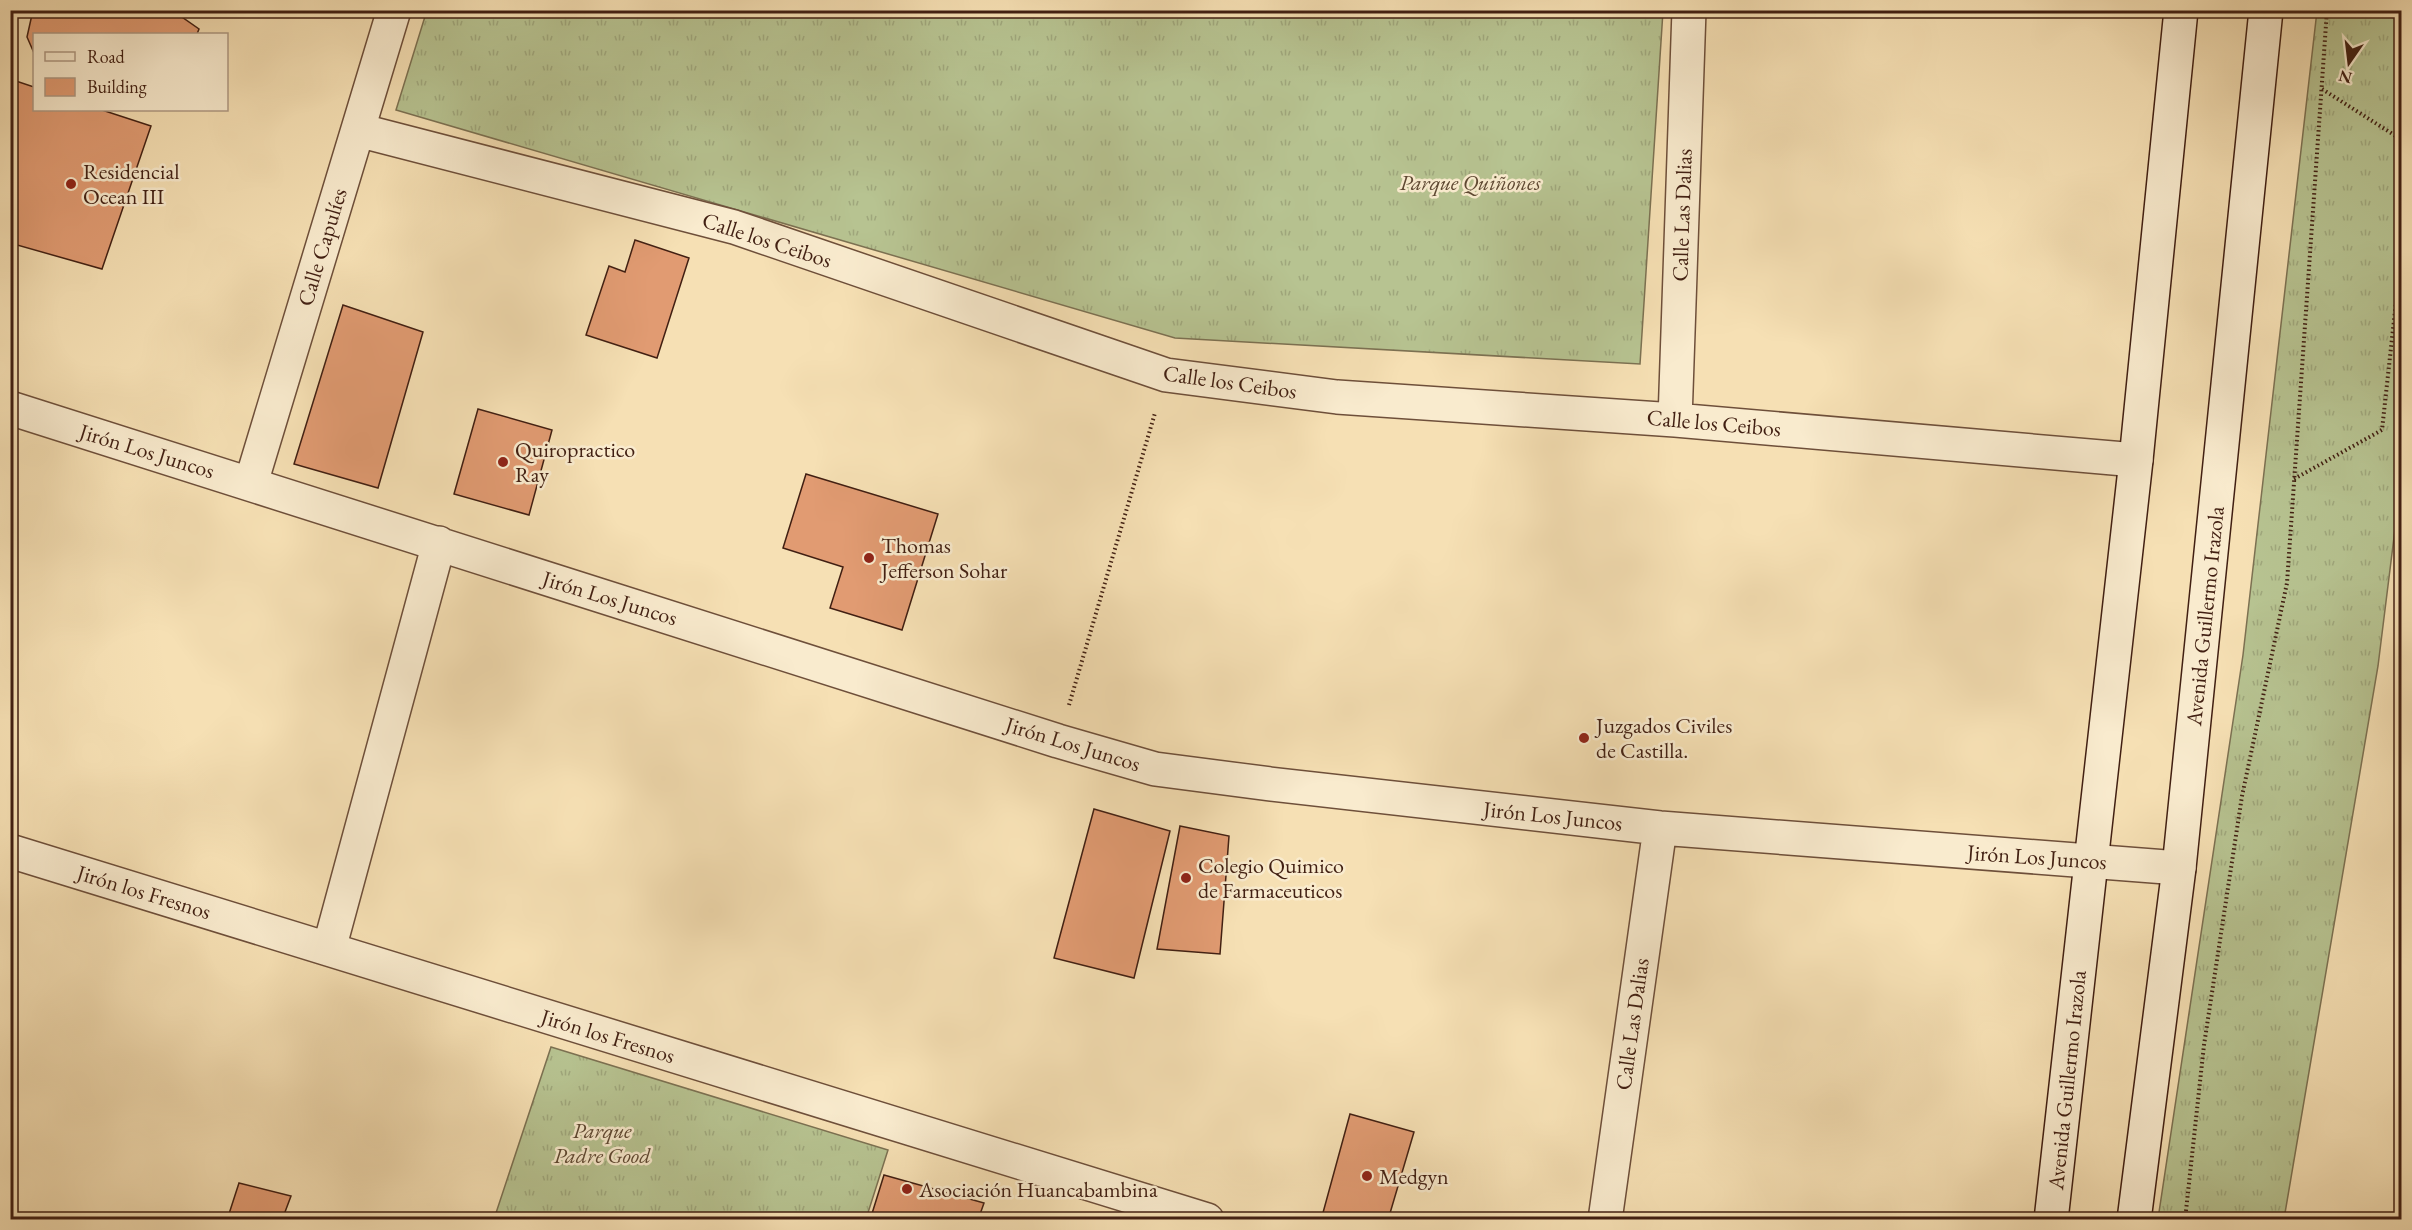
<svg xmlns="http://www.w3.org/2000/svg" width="2412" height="1230" font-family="'EB Garamond',serif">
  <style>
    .grass { fill: url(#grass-tufts); stroke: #7c7152; stroke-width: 1.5 }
    .building { fill: #e19b72; stroke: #411f12; stroke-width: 1.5 }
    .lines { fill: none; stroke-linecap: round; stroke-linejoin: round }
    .street-casing { stroke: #6e4f3a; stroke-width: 36 }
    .secondary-casing { stroke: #411f12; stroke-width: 36 }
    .path { stroke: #411f12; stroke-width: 4; stroke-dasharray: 1.5 3; stroke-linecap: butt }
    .street { stroke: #f9ebce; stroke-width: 33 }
    .secondary { stroke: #f9ebce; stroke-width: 33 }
    .poi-dot { fill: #8f2418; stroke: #f9ebce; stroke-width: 2 }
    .labels { text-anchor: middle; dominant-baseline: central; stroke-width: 5; stroke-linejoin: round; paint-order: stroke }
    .poi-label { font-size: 22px; fill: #411f12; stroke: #f9ebce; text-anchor: start }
    .park-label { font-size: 22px; font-style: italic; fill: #5e4832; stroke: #f9ebce }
    .street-label { font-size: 22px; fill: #411f12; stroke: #f9ebce }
  </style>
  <defs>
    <pattern id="grass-tufts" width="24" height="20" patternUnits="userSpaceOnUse" patternTransform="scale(1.5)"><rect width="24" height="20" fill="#b7c391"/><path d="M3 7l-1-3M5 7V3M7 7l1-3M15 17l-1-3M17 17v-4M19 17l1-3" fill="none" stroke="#9fa77c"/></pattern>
  </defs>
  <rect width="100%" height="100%" fill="#f6e0b4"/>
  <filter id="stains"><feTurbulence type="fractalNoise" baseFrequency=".00333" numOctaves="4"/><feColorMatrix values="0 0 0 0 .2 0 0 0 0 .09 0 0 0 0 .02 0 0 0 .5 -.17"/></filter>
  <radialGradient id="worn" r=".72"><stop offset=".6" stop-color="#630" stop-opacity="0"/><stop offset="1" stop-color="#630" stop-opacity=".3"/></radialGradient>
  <!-- grass -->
  <path class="grass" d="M427,10l1236,1 -23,353 -465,-26 -779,-228z
    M2317,11h84v470l-23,185 -94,553h-126l85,-564z
    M551,1047l337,103 -22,69h-372z"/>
  <!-- building -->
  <path class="building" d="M33,10h148l1,7 17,12 -2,5h-163v19l-7,-16z
    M10,79l24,8v23h68l49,16 -49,143 -92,-26z
    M635,240l54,18 -32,100 -71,-23 23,-69 16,6z
    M343,305l80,27 -45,156 -84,-24z
    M478,409l74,21 -23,85 -75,-21z
    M806,474l132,40 -36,116 -72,-22 13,-41 -60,-19z
    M1094,809l76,22 -36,147 -80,-20z
    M1180,826l49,10 -9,118 -63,-5z
    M1350,1114l64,18 -26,88h-67z
    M884,1175l100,28 -6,17h-108z
    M239,1183l52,13 -9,24h-55z
    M987,1213l17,7h-19z"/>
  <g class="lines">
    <!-- street casing -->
    <g class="street-casing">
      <path id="street" d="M358,130l376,97 432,148 171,22 338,23 461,40
        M10,408l1048,333 97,28 115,15 390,44 519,40
        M1675,420l14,-410
        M251,483l143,-473
        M10,851l1197,369
        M329,949l110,-406
        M1605,1220l55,-392"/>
    </g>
    <!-- secondary casing -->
    <g class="secondary-casing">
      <path id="secondary" d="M2051,1220l85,-760 45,-450
        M2134,1220l45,-352 87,-858"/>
    </g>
    <!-- path -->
    <path class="path" d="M2322,89l80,51
      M2294,479l88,-49 20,-183
      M1069,705l86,-292
      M2185,1220l19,-175 38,-249 45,-213 40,-573"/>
    <!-- street -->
    <use href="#street" class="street"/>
    <!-- secondary -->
    <use href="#secondary" class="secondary"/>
  </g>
  <!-- markers -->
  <g class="poi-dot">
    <circle cx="71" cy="184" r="6"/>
    <circle cx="503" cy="462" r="6"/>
    <circle cx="869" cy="558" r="6"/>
    <circle cx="1584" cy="738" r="6"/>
    <circle cx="1186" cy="878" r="6"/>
    <circle cx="1367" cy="1176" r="6"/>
    <circle cx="907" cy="1189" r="6"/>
  </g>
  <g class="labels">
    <!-- poi labels -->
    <g class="poi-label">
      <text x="83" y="171">Residencial<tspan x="83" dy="25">Ocean III</tspan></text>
      <text x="515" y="449">Quiropractico<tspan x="515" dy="25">Ray</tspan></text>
      <text x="881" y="545">Thomas<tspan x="881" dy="25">Jefferson Sohar</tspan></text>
      <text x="1596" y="725">Juzgados Civiles<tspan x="1596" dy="25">de Castilla.</tspan></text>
      <text x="1198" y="865">Colegio Quimico<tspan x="1198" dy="25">de Farmaceuticos</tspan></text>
      <text x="1379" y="1176">Medgyn</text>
      <text x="919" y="1189">Asociación Huancabambina</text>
    </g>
    <!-- park labels -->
    <g class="park-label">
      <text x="1470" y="182">Parque Quiñones</text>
      <text x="602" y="1130">Parque<tspan x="602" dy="25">Padre Good</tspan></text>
    </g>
    <!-- street labels -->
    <g class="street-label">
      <text transform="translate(1682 215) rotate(-88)">Calle Las Dalias</text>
      <text transform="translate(767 240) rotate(18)">Calle los Ceibos</text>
      <text transform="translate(322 247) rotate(-73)">Calle Capulíes</text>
      <text transform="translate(1230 382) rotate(8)">Calle los Ceibos</text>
      <text transform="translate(1714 423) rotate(5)">Calle los Ceibos</text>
      <text transform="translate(147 451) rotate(17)">Jirón Los Juncos</text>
      <text transform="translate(610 598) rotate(17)">Jirón Los Juncos</text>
      <text transform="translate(2205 616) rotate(-84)">Avenida Guillermo Irazola</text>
      <text transform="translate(1073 744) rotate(17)">Jirón Los Juncos</text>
      <text transform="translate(1553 816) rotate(6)">Jirón Los Juncos</text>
      <text transform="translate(2037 857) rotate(4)">Jirón Los Juncos</text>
      <text transform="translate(144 892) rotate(17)">Jirón los Fresnos</text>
      <text transform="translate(1632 1024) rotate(-82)">Calle Las Dalias</text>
      <text transform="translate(608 1036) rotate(17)">Jirón los Fresnos</text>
      <text transform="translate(2067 1080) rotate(-84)">Avenida Guillermo Irazola</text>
    </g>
  </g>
  <!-- margin -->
  <rect width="2412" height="1230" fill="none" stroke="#f6e0b4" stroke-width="36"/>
  <rect x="12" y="12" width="2388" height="1206" fill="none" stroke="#411f12" stroke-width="3"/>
  <rect x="18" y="18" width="2376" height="1194" fill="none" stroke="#411f12" stroke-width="1.5"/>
  <!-- legend -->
  <rect x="33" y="33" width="195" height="78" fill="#f9ebce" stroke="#af9983" stroke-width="1.5"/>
  <rect x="45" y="52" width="30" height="9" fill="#f9ebce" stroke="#af9983" stroke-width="1.5"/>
  <text x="87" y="63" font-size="18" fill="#411f12">Road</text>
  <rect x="45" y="78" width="30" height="18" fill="#e19b72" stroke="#af9983" stroke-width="1.5"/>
  <text x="87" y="93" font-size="18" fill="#411f12">Building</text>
  <!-- north arrow -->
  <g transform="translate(2349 63) rotate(194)" stroke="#f9ebce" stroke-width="4.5" paint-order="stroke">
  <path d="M0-4.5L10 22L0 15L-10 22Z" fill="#411f12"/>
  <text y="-9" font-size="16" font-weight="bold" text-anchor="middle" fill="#411f12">N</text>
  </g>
  <rect width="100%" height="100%" filter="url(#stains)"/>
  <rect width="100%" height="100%" fill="url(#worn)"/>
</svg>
